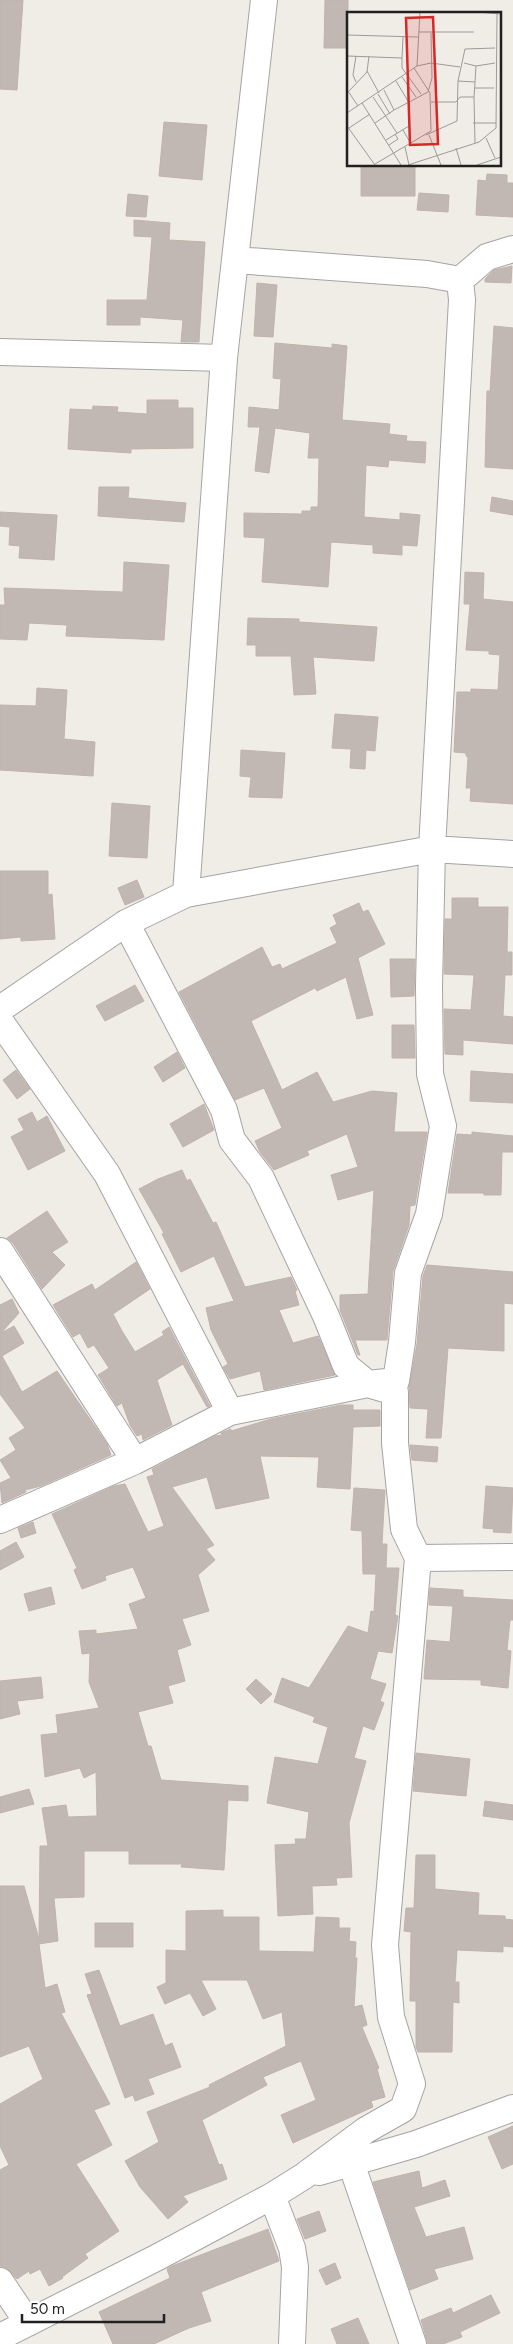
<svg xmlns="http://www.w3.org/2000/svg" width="513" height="2344" font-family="Figtree,sans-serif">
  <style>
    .building { fill: #c1b8b3; stroke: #c2b2aa }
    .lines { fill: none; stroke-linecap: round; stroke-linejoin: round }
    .minor-casing { stroke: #a4a4a4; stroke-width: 28 }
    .minor { stroke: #fff; stroke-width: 26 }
    .inset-road { fill: none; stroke: #9d9b97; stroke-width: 1 }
    .view { fill: #d62828; fill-opacity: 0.15; stroke: #d62828; stroke-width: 2.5 }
    .inset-edge { fill: none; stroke: #202020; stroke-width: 2.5 }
  </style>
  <rect width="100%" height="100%" fill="#f0ede7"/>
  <!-- building -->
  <path class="building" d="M0,0h23l-6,90 -17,-1z
    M325,0h23v48h-24z
    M164,122l43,3 -5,55 -43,-4z
    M361,165h54v31h-54z
    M487,174l20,1v8h6v34l-37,-2 2,-35 8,1z
    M419,193l30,2 -1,17 -31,-2z
    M128,194l20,2 -2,21 -20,-1z
    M134,220l36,3 -1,17 36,2 -6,100h-18l2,-22 -43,-3v8h-33v-25h40l5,-63 -18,-1z
    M512,266l-1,17 -26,-1v-3l9,-9z
    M257,283l20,2 -4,52 -19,-1z
    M494,326l19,2v141l-28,-2 2,-76h3z
    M275,343l57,5v-4l15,2 -5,74 48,4 -1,10 18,2 -1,5 20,1 -1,21 -36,-3 -1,7 -22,-2 -2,52 36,3v-7l20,2 -3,31 -15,-1v10l-29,-2v-8l-42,-3 -3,45 -66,-5 3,-44 -21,-1v-24l58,1v-3h9v-4h7l1,-49h-11l2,-25 -35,-5 -6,45 -14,-2 5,-44h-12l1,-20 30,3 2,-31 -8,-1z
    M147,400h31v8h15v40l-62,1v4l-63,-4 2,-40 22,1 1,-4 25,1 -1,5 30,2z
    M99,487h30l-1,11 58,5 -2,19 -86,-6z
    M492,497l21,4v14l-23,-4z
    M0,512l57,3 -3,45 -35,-2 1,-12 -11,-1 1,-18 -10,-1z
    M124,562l45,3 -5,75 -98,-4 1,-11 -38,-2 -2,17 -27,-1v-34h5l-1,-17 119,4z
    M465,572l19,1 -1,26 30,3v202l-43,-3 1,-13h-5l2,-31 -2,-1v-3l-12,-1 3,-60h14v-3l27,1 2,-35 -11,-1v-3l-23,-1 4,-46h-6z
    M248,618l51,1v3l78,5 -3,34 -61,-4 3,37 -22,1 -3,-39h-35v-11h-9z
    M37,688l30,2 -3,49 31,3 -2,34 -93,-6v-65l36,1z
    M335,714l43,3 -3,34 -9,-1 -1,19 -15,-1 1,-19 -19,-1z
    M241,750l44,3 -3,45 -33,-1 2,-20 -11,-1z
    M112,803l38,3 -3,52 -38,-2z
    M0,871h48v24l4,-1 3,45 -34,2v-4l-21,2z
    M137,880l7,17 -19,8 -7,-17z
    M452,898h26v9h30l-1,45h5v23h-7l-2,41 10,1v27l-50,-4v15l-18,-1 -1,-45 27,1 3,-35 -30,-1 1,-55h7z
    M359,903l4,9 5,-2 17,34 -27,14 15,57 -16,4 -11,-42 -29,14 -2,-3 -64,33 31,69 35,-18 16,30 39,-11 25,2 -3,39h33l-12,73 -5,1 -1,19 -16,46 -6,69h-32l5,15h-2l-18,-45v-15l28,-1 6,-104 -36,10 -7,-25 27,-8 -11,-33 -40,17 2,4 -35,15 -14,-18 -5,-11 27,-13 -18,-40 -29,12 -56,-108 83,-45 10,20 8,-3 2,5 55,-26 -7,-15 7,-4 -4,-9z
    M390,959h25l-1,37 -23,1z
    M135,985l9,16 -39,20 -9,-15z
    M392,1025h22l1,33h-23z
    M177,1052l8,16 -22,14 -9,-15z
    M16,1070l14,19 -13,10 -14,-19z
    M471,1071l42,3v29l-43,-2z
    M204,1104l10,26 -31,17 -13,-23z
    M32,1112l5,10 10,-6 18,35 -37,19 -17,-33 13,-7 -6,-11z
    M472,1132l41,4v16h-11l-1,43h-17v-2h-36l9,-59 15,1z
    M182,1170l5,11 3,-2 23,44 3,-1 29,65 46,-10 6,13 -2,1 4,14 -20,5 14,33 25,-7 17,39 -71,15 -4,-19 -30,8 -7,-12 5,-3 -17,-34 -5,-22 28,-7 -20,-45 -33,16 -19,-38 2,-1 -25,-44 19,-10z
    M47,1211l21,31 -16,10 13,13 -23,24 -29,-46 -6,-5z
    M136,1262l14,27 -37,25 9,17 13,21 29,-17 -2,-3 7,-5 41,79 -3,1 -24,-43 -26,16 15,45 -29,15 -1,-6 -5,2 -7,-11 -8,-22 -5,3 -19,-31 11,-7 -15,-23 -6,3 -8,-15 -7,4 -20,-32 39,-21 3,6z
    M427,1265l86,7v32l-9,-1v48l-56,-3 -7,90h-15l2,-29 -18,-1 -1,-20 8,-44 6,-68z
    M12,1299l7,14 -18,20 13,-7 10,17 -22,13 20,36 35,-21 50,73 4,11 -70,31 -16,4 1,2 -24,11 -2,-20 11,-5 -11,-18 16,-10 -7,-12 16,-10 -25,-34v-89z
    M341,1405h12v5h27v16l-27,1 -3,62 -33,-2 2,-30 -59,-1 9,42 -53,11 -9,-32 -35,10 42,58 -8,4 9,11 -17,15 11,36 -27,8 9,26 -14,5 8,31 -17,5 5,17 -35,9 10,34h3l10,34 87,6v15l-20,-1 -4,70 -43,-3 1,-3h-53v-13h-45v46l-30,1 4,43 -19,3 6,44 12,-4 8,28 -4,1 49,91 -16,6 18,35 -36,19 43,67 -34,23 3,4 -26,19 1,1 -14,8 -9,-17 -10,5 -1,-3 -12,8 -10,-11 -7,-2v-96l9,-5 -9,-19v-42l43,-25 -14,-33 -29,11v-171h24l15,53 1,-93h8l-6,-38 24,-3 2,12 29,-1 -1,-44 -12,6 -4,-10 -35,9 -4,-42 17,-2 -2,-18 43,-7 -10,-26 1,-29 -8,1 -3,-23 17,-1v4l42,-5 -9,-25 17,-6 -13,-31 -28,9 1,4 -24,9 -8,-19 3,-2 -25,-54 62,-28 11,-2 23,48 16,-6 -17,-49 7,-2 -2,-6 63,-33 7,-1 -1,-2 10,-4v2l40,-12z
    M410,1445l28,2 -1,15 -25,-2z
    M486,1486l27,2 -2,45 -18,-1 1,-3 -11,-1z
    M354,1488l31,2 -3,54h5l-1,24h13l-4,47 3,1 -6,37 -14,-2 -8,28 16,5 -6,17 4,2 -10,27 -11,-4 -9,32 12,3 -17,62 3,54 -16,1 1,7 -25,1 1,28 -35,2 -3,-71 21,-1 -1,-5h11l3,-27 -42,-9 8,-46 43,7 10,-37 -15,-5 2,-5 -41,-15 8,-24 27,10 39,-62 20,7 3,-22 3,1 2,-38h-13l-1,-43 -11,-1z
    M33,1522l3,11 -15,5 -3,-10z
    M16,1542l8,15 -24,13v-19z
    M51,1587l4,17 -26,7 -5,-17z
    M430,1588l33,2v7l50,3v20h-3l-3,30 4,1 -3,37 -27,-3v-5l-57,-1 3,-39 23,2 3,-36 -24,-1z
    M41,1677l2,21 -26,3 3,13 -20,5v-38z
    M256,1679l16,15 -11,10 -15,-15z
    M416,1753l54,6 -4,37 -53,-5z
    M29,1789l5,15 -34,9v-16z
    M485,1801l28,4v15l-30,-4z
    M416,1855h19v34l44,4 -1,22 27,1v3l8,1v27l-10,-1v6l-46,-2 -2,32h4v21l-6,-1 -1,50h-34l-2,-5v-46h-6l1,-69 -7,-1 2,-23h8z
    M223,1910v7h36v34l55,1 2,-35 23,1v10h11l-1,13 7,1 -1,16h2l-3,49 8,-2 5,20 -5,2 17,41 -2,1 8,28 -14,4 2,6 -80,36 -12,-28 35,-15 -15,-39 -38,16 4,8 -65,35 17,45 3,-1 5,15 -44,17 5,6 -20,17 -28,-32 -15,-26 34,-19 -12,-30 63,-25 -1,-2 77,-39 -4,-34 -19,7 -16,-39h-46l15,29 -13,7 -13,-23 -25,11 -8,-17 9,-4v-33l20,1v-40z
    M95,1923h38v24h-38z
    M99,1970l21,56 33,-12 12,32 7,-3 9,24 -33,12 6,15 -19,7 -2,-6 -8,3 -38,-103 5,-1 -7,-20z
    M513,2126v38l-11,5 -14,-32z
    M419,2171l3,17 23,-8 5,16 -36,11 12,30 38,-10 9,32 -39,10 4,10 -28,11 -37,-108z
    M319,2211l7,20 -21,8 -8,-20z
    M268,2229l11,32 -78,31 10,29 -22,7 -35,16h-41l-14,-32 71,-34 -3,-9 5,-3z
    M335,2263l6,15 -15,7 -7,-15z
    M491,2295l9,18 -40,19 2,5 -19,7h-15l-7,-24 30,-12 2,5z
    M358,2318l11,26h-32l-6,-15z"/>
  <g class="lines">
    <!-- minor casing -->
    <g class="minor-casing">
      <path id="minor" d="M235,260l192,14 33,6 27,-23 26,-8
        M0,352l224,6
        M186,894l38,-536 40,-358
        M0,1009l126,-86 60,-29 246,-45 81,5
        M0,1021l107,153 123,238
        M0,1251l135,210
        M0,1520l135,-59 95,-49 138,-28 28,-3 6,-39 6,-69 21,-59 14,-88 -13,-52 -1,-88 3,-137 30,-549 -2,-20
        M418,1558l95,-1
        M351,2163l62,181
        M319,2172l97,-28 97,-36
        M272,2196l20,52 3,19 -3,77
        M0,2281l28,42
        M0,2337l156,-79 116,-62 32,-20 62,-46 37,-21 9,-25 -21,-67 -6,-72 33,-387 -14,-29 -9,-86v-51l-27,-8 -22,-18 -20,-50 -65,-138 -29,-38 -8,-30 -98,-187"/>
    </g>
    <!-- minor -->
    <use href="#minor" class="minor"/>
  </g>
  <!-- overview -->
  <g transform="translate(347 12)">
    <rect width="154" height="154" fill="#f0ede7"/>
    <path class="inset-road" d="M130,0l24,2M72,20h55M0,23l71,2M0,44l55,2 1,-21M9,44l-3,19 3,7M55,46v10l19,26M117,51l12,3 19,-3M70,54l3,-54M20,59l12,22M55,65l14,20M49,69l12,20M128,70l1,-16M128,76h19M1,79l10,15M2,79l18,-19 2,-16M81,80l4,-14 -1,-45M31,82l12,20M26,85l24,36M127,85l1,46M84,90h25l4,-5h14l1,-15 -17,-1M15,91l39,62M47,98l34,-18M0,101l70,-47 14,-3 29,4M28,111l19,-13 -10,-20M126,111h23M0,114l28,39M2,116l21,-14M56,118l8,14M79,123l31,-14 1,-40 7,-32 30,-1M82,123l12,30M139,126l9,20M39,128l23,-14M42,133l9,-6 -3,-5M58,135l4,18M109,136l5,17M28,152l56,-33 -1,-38 -16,-25M61,153l71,-23 17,-14 1,-115M130,153l24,-8"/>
    <path class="view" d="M86,5l5,127 -28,1 -4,-127z"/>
    <rect width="154" height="154" class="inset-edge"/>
  </g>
  <!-- scale -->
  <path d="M22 2314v8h142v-8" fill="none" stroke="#202020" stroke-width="2.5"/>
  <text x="30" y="2314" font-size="15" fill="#202020" stroke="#ffffff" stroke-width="4" paint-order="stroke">50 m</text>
</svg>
